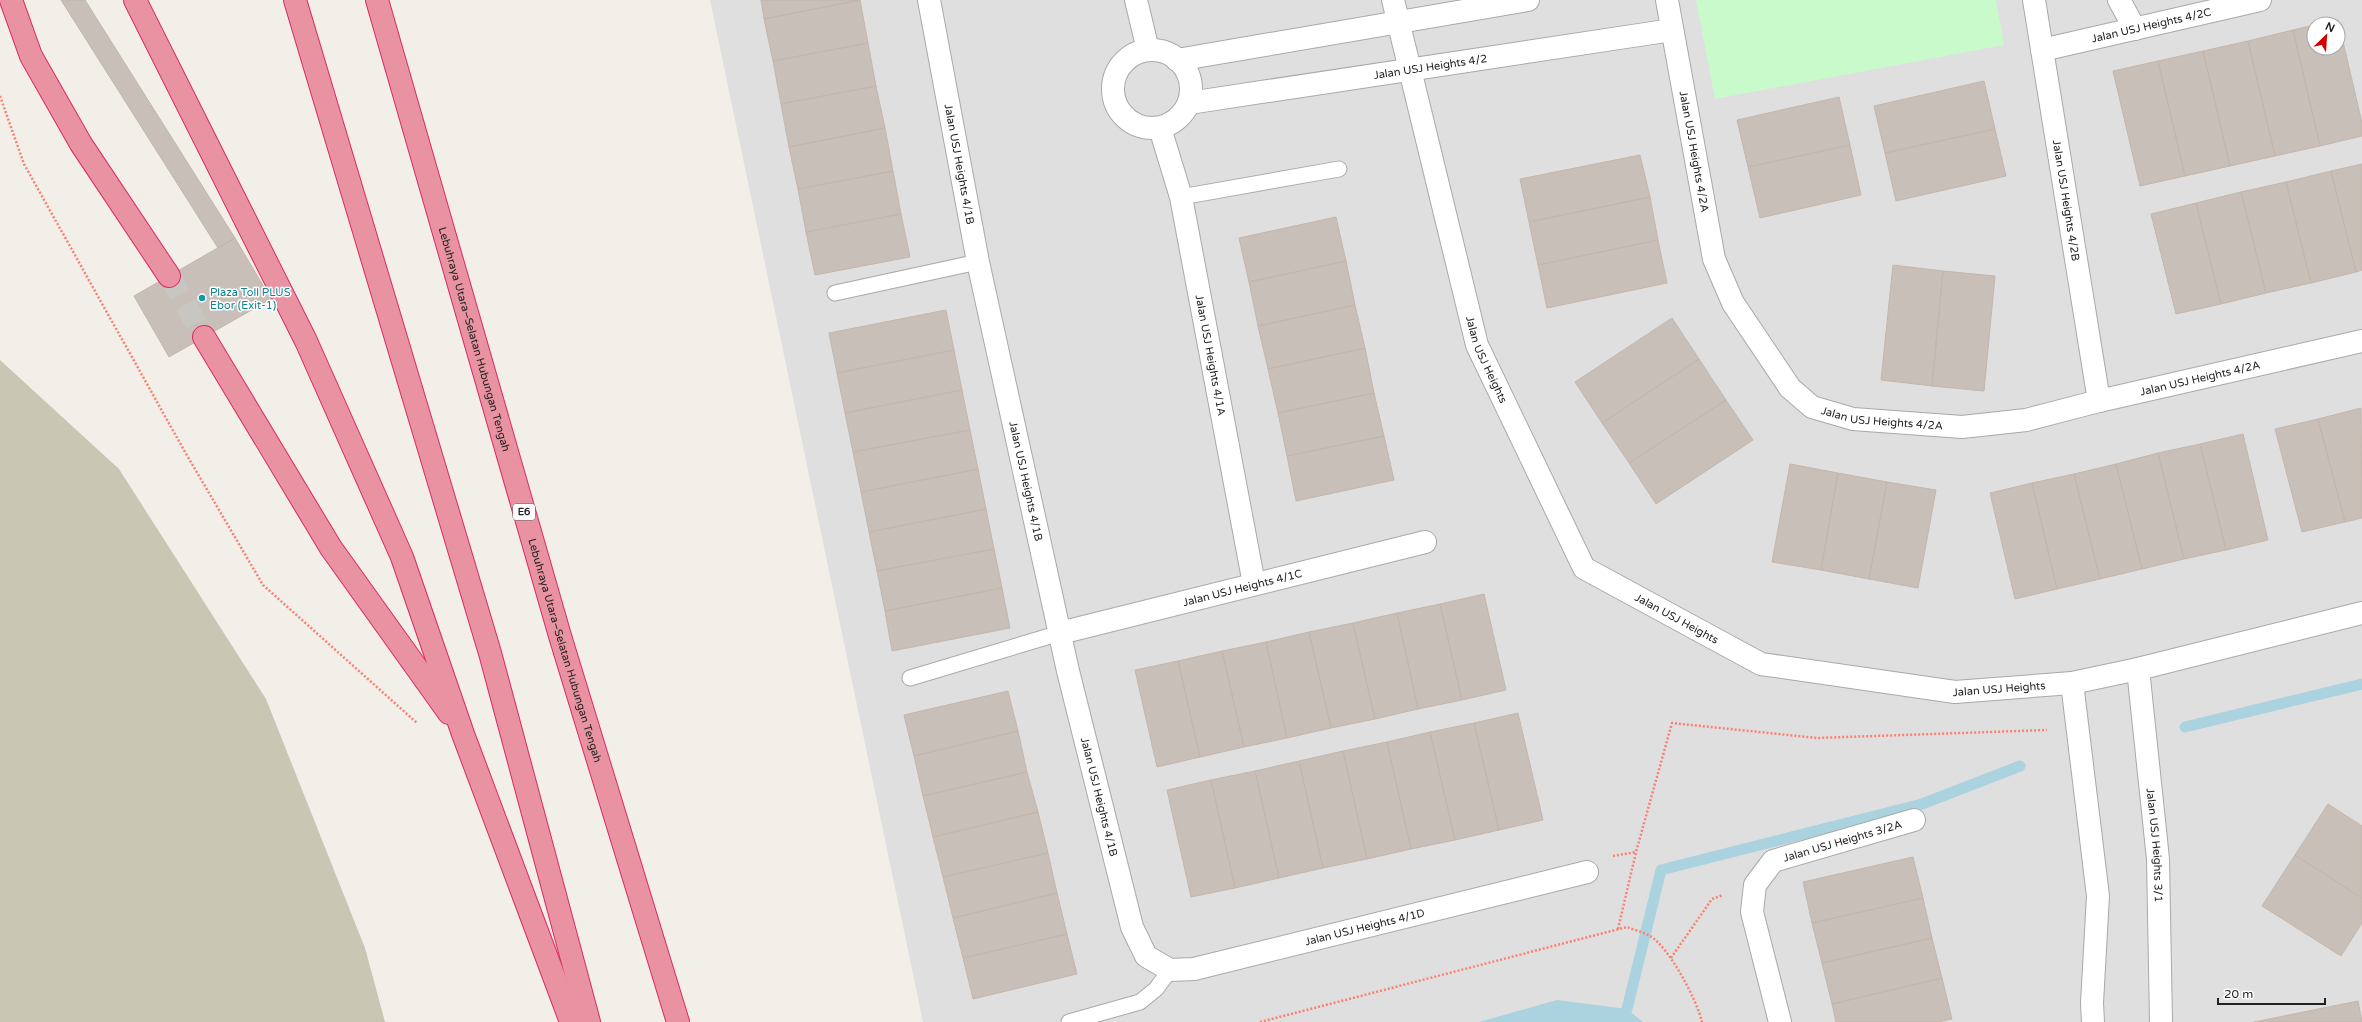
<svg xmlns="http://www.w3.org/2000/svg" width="2362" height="1022" font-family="'Varela Round',sans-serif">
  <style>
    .residential { fill: #e0dfdf; fill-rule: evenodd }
    .construction { fill: #c7c7b4 }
    .park { fill: #c8facc }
    .water { fill: #aad3df }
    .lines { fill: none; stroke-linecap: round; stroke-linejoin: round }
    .stream { stroke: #aad3df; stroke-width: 11 }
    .building { fill: #c7bfb8; stroke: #c4b6ab }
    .motorway-tunnel { stroke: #c8c6c1; stroke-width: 22; stroke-dasharray: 22 11; stroke-linecap: butt }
    .service-casing { stroke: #a9a9a9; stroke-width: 17 }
    .minor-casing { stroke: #a9a9a9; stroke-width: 24 }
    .motorway-casing { stroke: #dc2a67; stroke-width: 24 }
    .path { stroke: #fa8072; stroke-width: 2.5; stroke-dasharray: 2 2; stroke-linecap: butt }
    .service { stroke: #fff; stroke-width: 15 }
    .minor { stroke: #fff; stroke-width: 22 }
    .motorway { stroke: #e892a2; stroke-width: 22 }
    .culture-dot { fill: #0f9aa8; stroke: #fff; stroke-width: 1.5 }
    .labels { text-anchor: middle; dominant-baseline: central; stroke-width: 3; stroke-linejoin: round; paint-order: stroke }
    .shield { fill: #fff; stroke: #646464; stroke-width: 1 }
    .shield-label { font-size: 10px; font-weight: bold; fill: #222 }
    .street-label { font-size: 11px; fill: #222; stroke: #fff }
    .culture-label { font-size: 11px; fill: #0d838f; stroke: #fff; text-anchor: start }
  </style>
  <rect width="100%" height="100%" fill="#f2efe9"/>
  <!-- residential -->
  <path class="residential" d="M710,0h1652v1022h-1439zM2314,24h24v24h-24z"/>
  <!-- construction -->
  <path class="construction" d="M0,360l119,109 147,230 99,249 20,74h-385z"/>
  <!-- park -->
  <path class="park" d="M1696,0h300l8,45 -289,54z"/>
  <!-- water -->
  <path class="water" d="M1557,1000l70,9 16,13h-164z"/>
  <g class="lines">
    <!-- stream -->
    <path class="stream" d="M2185,727l177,-43
      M1627,1009l34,-139 261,-66 98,-38"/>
  </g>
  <!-- building -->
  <path class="building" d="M61,0h24l150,238 -17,10z
    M761,0h99l-96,19z
    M860,0l8,43 -95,18 -9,-42z
    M2338,20l24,103v13l-42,10 -27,-116 21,-5v23h24v-24h-18z
    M2293,30l27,116 -45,10 -27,-115z
    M2248,41l27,115 -45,10 -27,-115z
    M868,43l8,43 -95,18 -8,-43z
    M2203,51l27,115 -45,10 -27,-115z
    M2158,61l27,115 -45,10 -27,-115z
    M1984,81l11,48 -110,24 -11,-47z
    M876,86l9,42 -96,19 -8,-43z
    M1839,97l11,48 -102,22 -11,-47z
    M885,128l8,43 -95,18 -9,-42z
    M1995,129l11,47 -110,25 -11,-48z
    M1850,145l11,50 -101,23 -12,-51z
    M1640,155l10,42 -121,25 -9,-43z
    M2362,164v106l-6,2 -25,-101z
    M893,171l8,43 -95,18 -8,-43z
    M2331,171l25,101 -45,11 -25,-101z
    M2286,182l25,101 -45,10 -25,-101z
    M2241,192l25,101 -45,11 -25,-101z
    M1650,197l8,43 -120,25 -9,-43z
    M2196,203l25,101 -45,10 -25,-100z
    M901,214l9,43 -95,18 -9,-43z
    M1336,217l10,44 -97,21 -10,-44z
    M235,238l36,61 -102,58 -35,-61z
    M1658,240l9,43 -120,25 -9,-43z
    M1346,261l9,44 -97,21 -9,-44z
    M1893,265l50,6 -11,115 -51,-6z
    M1943,271l52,5 -11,115 -52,-5z
    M1355,305l10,43 -97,21 -10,-43z
    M946,310l8,40 -117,23 -8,-40z
    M1672,318l27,41 -97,64 -27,-41z
    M1365,348l9,45 -96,20 -10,-44z
    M954,350l8,40 -117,23 -8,-40z
    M1699,359l27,41 -97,63 -27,-40z
    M962,390l8,40 -117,22 -8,-39z
    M1374,393l10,43 -97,20 -9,-43z
    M1726,400l27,40 -97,64 -27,-41z
    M2361,408l1,110 -17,4 -27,-103z
    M2318,419l27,103 -43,10 -27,-103z
    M970,430l8,39 -117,23 -8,-40z
    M2243,434l25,106 -42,10 -26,-106z
    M1384,436l10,44 -98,21 -9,-45z
    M2200,444l26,106 -42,9 -26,-106z
    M2158,453l26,106 -42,10 -26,-105z
    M1790,464l48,9 -17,97 -49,-8z
    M2116,464l26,105 -42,10 -26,-105z
    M978,469l8,40 -117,23 -8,-40z
    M1838,473l49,9 -18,97 -48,-9z
    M2074,474l26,105 -43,10 -25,-106z
    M1887,482l49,8 -18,98 -49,-9z
    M2032,483l25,106 -42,10 -25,-106z
    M986,509l8,40 -117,22 -8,-39z
    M994,549l8,39 -117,23 -8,-40z
    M1002,588l8,40 -118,23 -7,-40z
    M1484,594l22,96 -44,10 -22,-96z
    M1440,604l22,96 -44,9 -21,-96z
    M1397,613l21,96 -43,10 -22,-96z
    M1353,623l22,96 -44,9 -22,-96z
    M1309,632l22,96 -44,10 -21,-96z
    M1266,642l21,96 -43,9 -22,-96z
    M1222,651l22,96 -44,10 -22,-96z
    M1178,661l22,96 -43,10 -22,-97z
    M1008,691l10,40 -104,25 -10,-41z
    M1518,713l25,107 -44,10 -25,-107z
    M1474,723l25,107 -44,10 -25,-108z
    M1018,731l9,41 -104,24 -9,-40z
    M1430,732l25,108 -44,9 -24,-107z
    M1387,742l24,107 -44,10 -24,-108z
    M1343,751l24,108 -44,9 -24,-107z
    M1299,761l24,107 -44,10 -24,-107z
    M1255,771l24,107 -44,10 -24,-108z
    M1027,772l11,40 -105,25 -10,-41z
    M1211,780l24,108 -44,9 -24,-107z
    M2328,804l34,22v72l-67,-43z
    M1038,812l10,41 -105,24 -10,-40z
    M1048,853l9,40 -104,25 -10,-41z
    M2295,855l67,43v25l-21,33 -79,-50z
    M1913,857l10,41 -111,25 -9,-41z
    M1057,893l10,41 -104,24 -10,-40z
    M1923,898l9,40 -110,25 -10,-40z
    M1067,934l10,40 -104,25 -10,-41z
    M1932,938l10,40 -110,26 -10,-41z
    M1942,978l10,41 -14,3h-102l-4,-18z
    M2358,1001l4,21h-108z"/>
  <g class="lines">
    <!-- motorway-tunnel -->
    <path class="motorway-tunnel" d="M169,276l35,61"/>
    <!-- service casing -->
    <g class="service-casing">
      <path id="service" d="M1181,197l158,-28
        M835,293l143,-31
        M910,678l150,-45
        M1069,1022l71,-20 16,-13 14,-19"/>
    </g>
    <!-- minor casing -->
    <g class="minor-casing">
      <g id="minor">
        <path id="s1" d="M929,0l49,262 90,409 64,256 14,29 24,14 24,-1 393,-97"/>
        <path d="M1136,0l12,50"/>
        <path id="s2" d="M1393,0l84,345 107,223 177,96 194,28 117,-9 66,-14 224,-56"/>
        <path id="s3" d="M1667,0l47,259 19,44 57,85 22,19 41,12 109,8 64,-7 73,-19 263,-60"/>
        <path id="s4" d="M2034,0l65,401"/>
        <path d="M2119,0l16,29"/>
        <path id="s5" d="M2042,50l218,-50"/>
        <circle cx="1152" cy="89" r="39"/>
        <path d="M1177,60l351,-60"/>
        <path id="s6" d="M1189,103l483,-73"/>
        <path id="s7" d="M1160,128l21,69 73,387"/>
        <path id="s8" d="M1060,633l365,-91"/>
        <path id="s9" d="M2138,669l20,190 3,163"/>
        <path d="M2072,683l26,213 -6,107 1,19"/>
        <path id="s10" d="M1780,1022l-28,-110 3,-27 18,-24 141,-41"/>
      </g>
    </g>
    <!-- motorway casing -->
    <g class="motorway-casing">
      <g id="motorway">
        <path d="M11,0l20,56 50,88 88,132"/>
        <path d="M135,0l171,341 96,216 61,177 108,288"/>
        <path d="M295,0l195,653 99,369"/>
        <path id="s11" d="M377,0l183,636 118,386"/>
        <path d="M204,337l127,211 118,165"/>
      </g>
    </g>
    <!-- path -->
    <path class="path" d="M0,96l24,68 161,288 78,133 154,138
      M1613,856l23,-4
      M1618,929l18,-77 36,-129 145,15 230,-8
      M1671,958l41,-59 11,-4
      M1260,1022l367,-95c7,3 16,5 23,9 19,11 47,64 52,86"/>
    <!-- service -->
    <use href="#service" class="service"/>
    <!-- minor -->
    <use href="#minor" class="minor"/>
    <!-- motorway -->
    <use href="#motorway" class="motorway"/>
  </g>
  <!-- markers -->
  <circle class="culture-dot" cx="202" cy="298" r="4"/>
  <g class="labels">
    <!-- shield labels -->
    <rect class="shield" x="513" y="504" width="22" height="16" rx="3"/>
    <g class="shield-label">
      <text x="524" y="512">E6</text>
    </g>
    <!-- street labels -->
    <g class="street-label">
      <text stroke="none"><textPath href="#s5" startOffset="112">Jalan USJ Heights 4/2C</textPath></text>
      <text stroke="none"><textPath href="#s6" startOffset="244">Jalan USJ Heights 4/2</textPath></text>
      <text stroke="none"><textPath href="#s3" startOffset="154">Jalan USJ Heights 4/2A</textPath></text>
      <text stroke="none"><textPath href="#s1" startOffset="167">Jalan USJ Heights 4/1B</textPath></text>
      <text stroke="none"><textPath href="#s4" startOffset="203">Jalan USJ Heights 4/2B</textPath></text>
      <text stroke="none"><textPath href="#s11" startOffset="353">Lebuhraya Utara–Selatan Hubungan Tengah</textPath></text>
      <text stroke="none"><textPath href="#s7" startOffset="233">Jalan USJ Heights 4/1A</textPath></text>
      <text stroke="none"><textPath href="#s2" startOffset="372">Jalan USJ Heights</textPath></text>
      <text stroke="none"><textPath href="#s3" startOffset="838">Jalan USJ Heights 4/2A</textPath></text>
      <text stroke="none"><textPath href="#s3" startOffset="514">Jalan USJ Heights 4/2A</textPath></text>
      <text stroke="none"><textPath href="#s1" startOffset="491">Jalan USJ Heights 4/1B</textPath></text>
      <text stroke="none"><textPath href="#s8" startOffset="188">Jalan USJ Heights 4/1C</textPath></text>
      <text stroke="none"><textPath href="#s2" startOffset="708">Jalan USJ Heights</textPath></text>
      <text stroke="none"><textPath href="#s11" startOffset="677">Lebuhraya Utara–Selatan Hubungan Tengah</textPath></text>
      <text stroke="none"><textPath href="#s2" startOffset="1044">Jalan USJ Heights</textPath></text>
      <text stroke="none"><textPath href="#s1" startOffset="815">Jalan USJ Heights 4/1B</textPath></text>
      <text stroke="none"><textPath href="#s10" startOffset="243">Jalan USJ Heights 3/2A</textPath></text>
      <text stroke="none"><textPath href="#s9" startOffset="177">Jalan USJ Heights 3/1</textPath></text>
      <text stroke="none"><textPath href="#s1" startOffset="1209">Jalan USJ Heights 4/1D</textPath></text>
    </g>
    <!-- culture labels -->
    <g class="culture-label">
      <text x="210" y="292">Plaza Toll PLUS<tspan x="210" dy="13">Ebor (Exit-1)</tspan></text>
    </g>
  </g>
  <!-- north arrow -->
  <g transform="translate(2326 36) rotate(25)"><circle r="19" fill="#ffffff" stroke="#a7a7a7"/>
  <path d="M0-3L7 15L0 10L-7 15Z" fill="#d40000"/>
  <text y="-6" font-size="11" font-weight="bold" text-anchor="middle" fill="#222222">N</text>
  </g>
  <!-- scale -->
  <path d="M2218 998v6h107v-6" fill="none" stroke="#222222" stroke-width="2"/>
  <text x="2224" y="998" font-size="12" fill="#222222" stroke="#ffffff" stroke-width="3" paint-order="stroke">20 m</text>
</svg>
